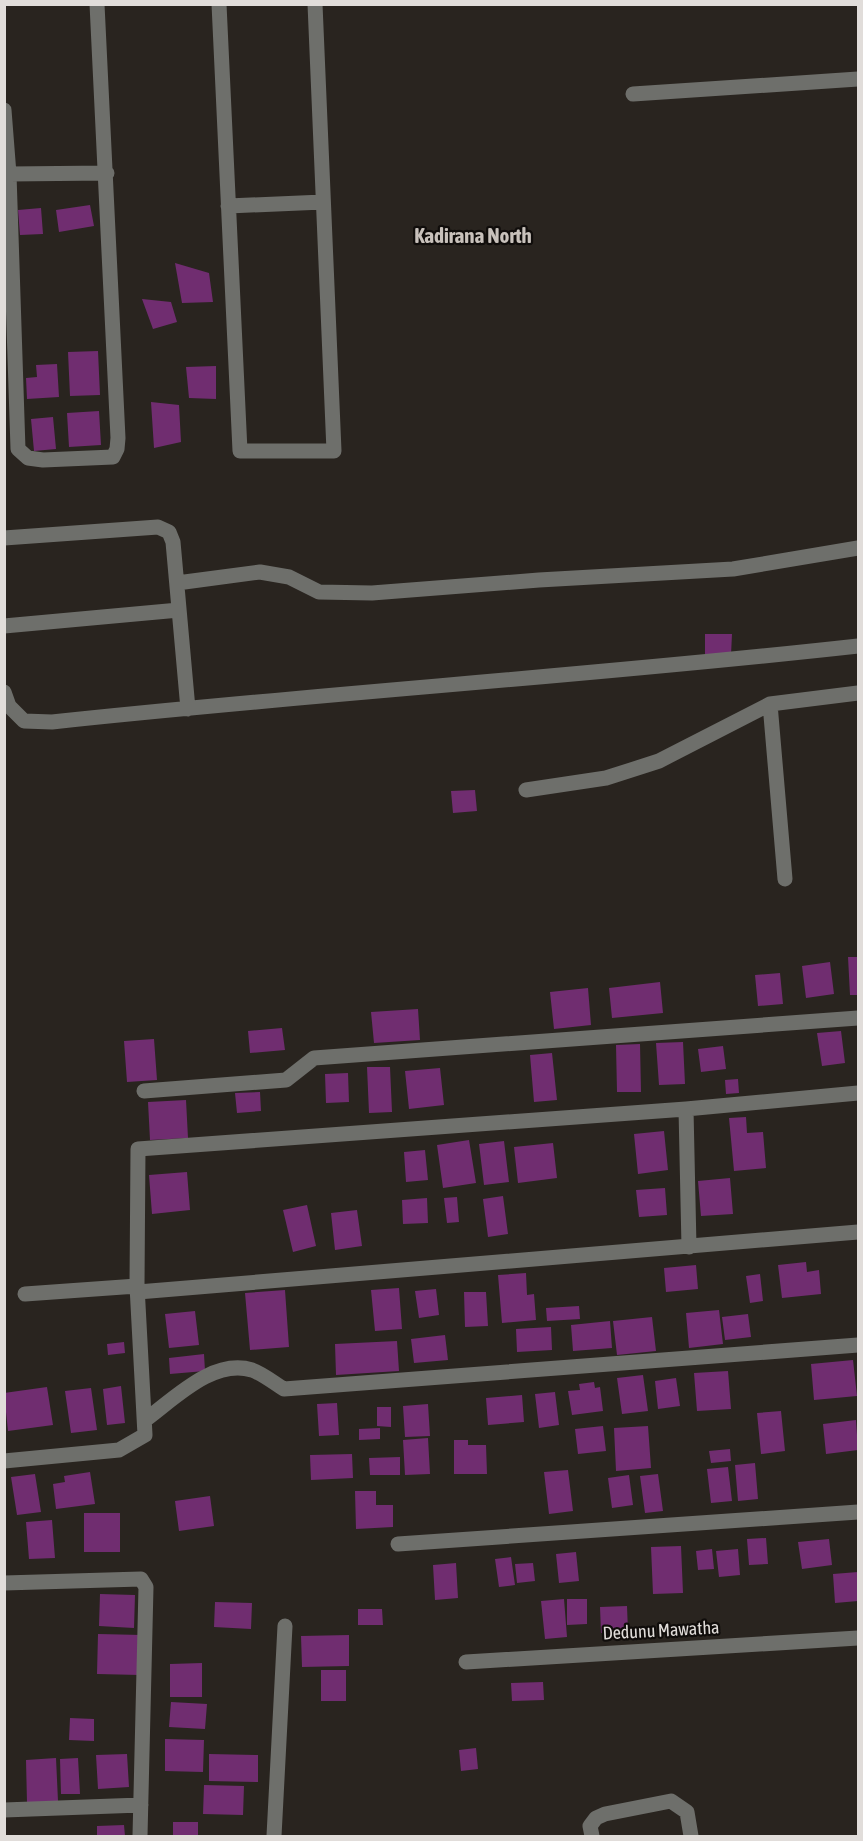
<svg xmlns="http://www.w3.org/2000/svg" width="863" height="1841" font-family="'Asap Condensed',sans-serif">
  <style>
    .building { fill: #702d70 }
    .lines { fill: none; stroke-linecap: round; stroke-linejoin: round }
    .minor { stroke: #6e6f6b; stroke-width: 15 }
    .labels { text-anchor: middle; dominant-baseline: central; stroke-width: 4.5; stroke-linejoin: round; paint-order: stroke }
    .street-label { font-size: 18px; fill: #e1ddda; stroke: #100d0b }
    .quarter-label { font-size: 21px; font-weight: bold; fill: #c8c1bb; stroke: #100d0b }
  </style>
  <rect width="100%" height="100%" fill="#29241f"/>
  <!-- building -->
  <path class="building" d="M90,205l4,21 -35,6 -3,-22z
    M41,208l2,26 -23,1 -2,-25z
    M175,263l34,10 4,29 -31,1z
    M142,299l29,3 6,20 -24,7z
    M98,351l2,44 -30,1 -2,-44z
    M57,364l2,33 -32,2 -1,-21 11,-1 -1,-12z
    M216,366v33l-27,-1 -3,-31z
    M151,402l28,3 2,37 -27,6z
    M99,411l2,34 -32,2 -2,-34z
    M53,417l3,32 -22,2 -3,-32z
    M705,634h27l-1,21h-26z
    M475,790l2,21 -24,2 -2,-22z
    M848,957h10v38h-8z
    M830,962l4,32 -28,4 -4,-32z
    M780,973l3,31 -25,2 -3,-31z
    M660,982l3,31 -51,5 -3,-30z
    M588,988l3,37 -37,4 -4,-37z
    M418,1009l2,31 -46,3 -3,-31z
    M282,1028l3,22 -35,3 -2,-22z
    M841,1031l4,32 -23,3 -5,-33z
    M154,1039l3,41 -30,2 -3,-41z
    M683,1042l2,42 -26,1 -3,-42z
    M640,1044l1,48h-24l-1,-47z
    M723,1046l3,23 -25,3 -3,-23z
    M552,1053l5,47 -23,2 -4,-47z
    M367,1067h23l2,45 -23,1z
    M440,1068l4,37 -35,4 -4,-38z
    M348,1073l1,29 -23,1 -1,-29z
    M738,1079l1,14 -13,1 -1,-14z
    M260,1092l1,19 -24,2 -2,-20z
    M186,1100l2,38 -38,2 -2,-38z
    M746,1117l1,16 16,-1 3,36 -32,3 -5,-53z
    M664,1131l4,39 -30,4 -4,-40z
    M469,1140l7,43 -33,5 -6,-43z
    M504,1141l5,41 -25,3 -5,-41z
    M553,1143l4,35 -39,5 -4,-36z
    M425,1150l3,30 -22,2 -2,-30z
    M187,1172l3,38 -38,4 -3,-39z
    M730,1178l3,36 -32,2 -3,-35z
    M665,1188l2,27 -28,2 -3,-27z
    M503,1196l5,38 -20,3 -5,-38z
    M457,1197l2,25 -12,1 -3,-25z
    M427,1198l1,25 -25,1 -1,-24z
    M307,1205l9,41 -23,6 -10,-42z
    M357,1210l5,36 -27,4 -4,-37z
    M806,1262l1,10 12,-2 2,24 -39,4 -4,-33z
    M696,1265l2,24 -32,3 -2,-24z
    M526,1273l1,22 7,-1 2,26 -34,3 -4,-48z
    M760,1274l3,27 -13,2 -4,-27z
    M399,1288l3,41 -27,2 -4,-41z
    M436,1289l3,26 -20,3 -4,-27z
    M285,1290l4,57 -39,3 -5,-57z
    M464,1292h22l2,34 -23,1z
    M579,1306l1,13 -33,2 -1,-13z
    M719,1310l4,34 -34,4 -3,-35z
    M195,1311l4,34 -30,3 -4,-34z
    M748,1314l3,23 -26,3 -3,-23z
    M652,1317l4,34 -39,4 -4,-34z
    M610,1321l2,27 -39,3 -2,-26z
    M551,1327l1,23 -35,2 -1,-23z
    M445,1335l3,25 -34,3 -3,-24z
    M397,1341l2,30 -63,4 -1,-31z
    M124,1342l1,11 -17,2 -1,-11z
    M204,1354l1,17 -35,3 -1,-16z
    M853,1360l4,36 -43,4 -3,-36z
    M728,1371l3,38 -34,2 -3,-38z
    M643,1375l5,36 -26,3 -5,-36z
    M676,1378l4,28 -22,3 -3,-28z
    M594,1382l1,6 5,-1 3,24 -31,4 -4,-24 12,-1 -1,-6z
    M121,1386l4,37 -18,2 -4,-36z
    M47,1387l6,38 -45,6 -4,-38z
    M91,1388l6,42 -26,3 -6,-42z
    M555,1392l4,33 -20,3 -4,-34z
    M522,1395l2,27 -36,3 -2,-27z
    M337,1403l2,32 -20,1 -2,-32z
    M428,1404l2,32 -25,1 -2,-31z
    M377,1407h14v20l-14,-1z
    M781,1411l4,40 -24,3 -4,-41z
    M856,1420l2,30 -32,4 -3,-30z
    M603,1426l3,25 -28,3 -3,-25z
    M648,1426l3,42 -35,3 -2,-43z
    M380,1428v11l-21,1v-11z
    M428,1438l2,36 -25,1 -2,-35z
    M454,1440h14v5h18l1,29h-33z
    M730,1449l1,12 -20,2 -2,-12z
    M352,1454l1,24 -42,2 -1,-25z
    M400,1457v18h-30l-1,-17z
    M755,1463l3,36 -20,2 -3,-36z
    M728,1467l4,34 -21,2 -4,-34z
    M568,1470l5,41 -24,3 -5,-42z
    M90,1472l5,32 -39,5 -3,-25 12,-2 -1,-6z
    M35,1474l6,38 -24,3 -6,-38z
    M658,1474l5,37 -18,2 -5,-37z
    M629,1475l4,30 -21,3 -4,-30z
    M355,1491h21v14h17v22l-37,2z
    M210,1496l4,30 -35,5 -4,-30z
    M84,1513h36v39h-36z
    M52,1520l3,38 -26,1 -3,-37z
    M766,1538l2,26 -19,1 -2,-26z
    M829,1539l3,26 -30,4 -4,-27z
    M681,1546l2,47 -30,1 -2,-47z
    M712,1549l2,20 -16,1 -2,-19z
    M738,1549l2,26 -21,2 -3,-26z
    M576,1552l3,29 -20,2 -3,-29z
    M511,1557l4,28 -16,2 -4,-28z
    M456,1563l2,35 -23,2 -2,-35z
    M533,1563l2,18 -18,2 -2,-19z
    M858,1572v29l-23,2 -2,-29z
    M100,1594l35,1 -1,33 -35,-2z
    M564,1599l3,38 -22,2 -4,-38z
    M567,1599h20v25l-20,1z
    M215,1602l37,1 -1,26 -37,-2z
    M627,1606l1,26 -27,1 -1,-26z
    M358,1609h24l1,16h-25z
    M98,1634l44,1 -2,40 -43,-1z
    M349,1635v31l-47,1 -1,-31z
    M202,1663v34h-32v-33z
    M321,1670h25v31h-25z
    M543,1682l1,18 -32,1 -1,-18z
    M171,1702l36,2 -2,25 -36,-2z
    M70,1718l24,1v22l-25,-1z
    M165,1739l39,1 -1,32 -38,-1z
    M476,1748l2,21 -17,2 -2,-21z
    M127,1754l2,33 -31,2 -2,-34z
    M209,1754l49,1v27l-49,-1z
    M56,1758l2,43 -31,2 -1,-43z
    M78,1758l2,36h-19l-1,-35z
    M204,1785l40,1 -1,29 -40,-1z
    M173,1822h25v14h-25z
    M124,1825l1,11h-28v-10z"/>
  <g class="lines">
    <!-- minor -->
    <path class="minor" d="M219,4l21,447h94l-19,-447
      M633,94l225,-15
      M4,110l5,64 9,275 10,9 15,2 70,-3 4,-8 1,-11 -21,-434
      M9,174l98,-1
      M228,206l95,-4
      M4,538l154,-11 11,5 4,10 15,167
      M177,583l83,-11 29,5 30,15 53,1 167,-13 194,-11 125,-21
      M4,626l175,-16
      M4,692l5,14 15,15 28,1c269,-29 538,-46 806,-76
      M770,704l15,175
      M526,790l80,-12 53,-17 111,-57 88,-11
      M144,1091l142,-11 28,-22 544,-40
      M686,1109l3,138
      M138,1292l720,-60
      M25,1294l112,-8
      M145,1420c29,-21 68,-62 107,-50 11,4 22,13 32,19l574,-44
      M4,1461l115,-11 26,-15 -8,-149 1,-137 548,-40 172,-16
      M398,1544l460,-32
      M4,1583l137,-4 5,8 -6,249
      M466,1662l392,-24
      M4,1810l137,-5
      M274,1836l11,-210
      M592,1836l-2,-10 6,-8 9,-4 66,-13 16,11 4,24"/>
  </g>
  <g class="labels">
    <!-- street labels -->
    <g class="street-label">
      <text transform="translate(661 1630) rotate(-3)">Dedunu Mawatha</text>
    </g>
    <!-- quarter labels -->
    <g class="quarter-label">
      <text x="473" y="235">Kadirana North</text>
    </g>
  </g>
  <!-- border -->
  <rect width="863" height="1841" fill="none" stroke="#e1ddda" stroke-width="12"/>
</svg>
